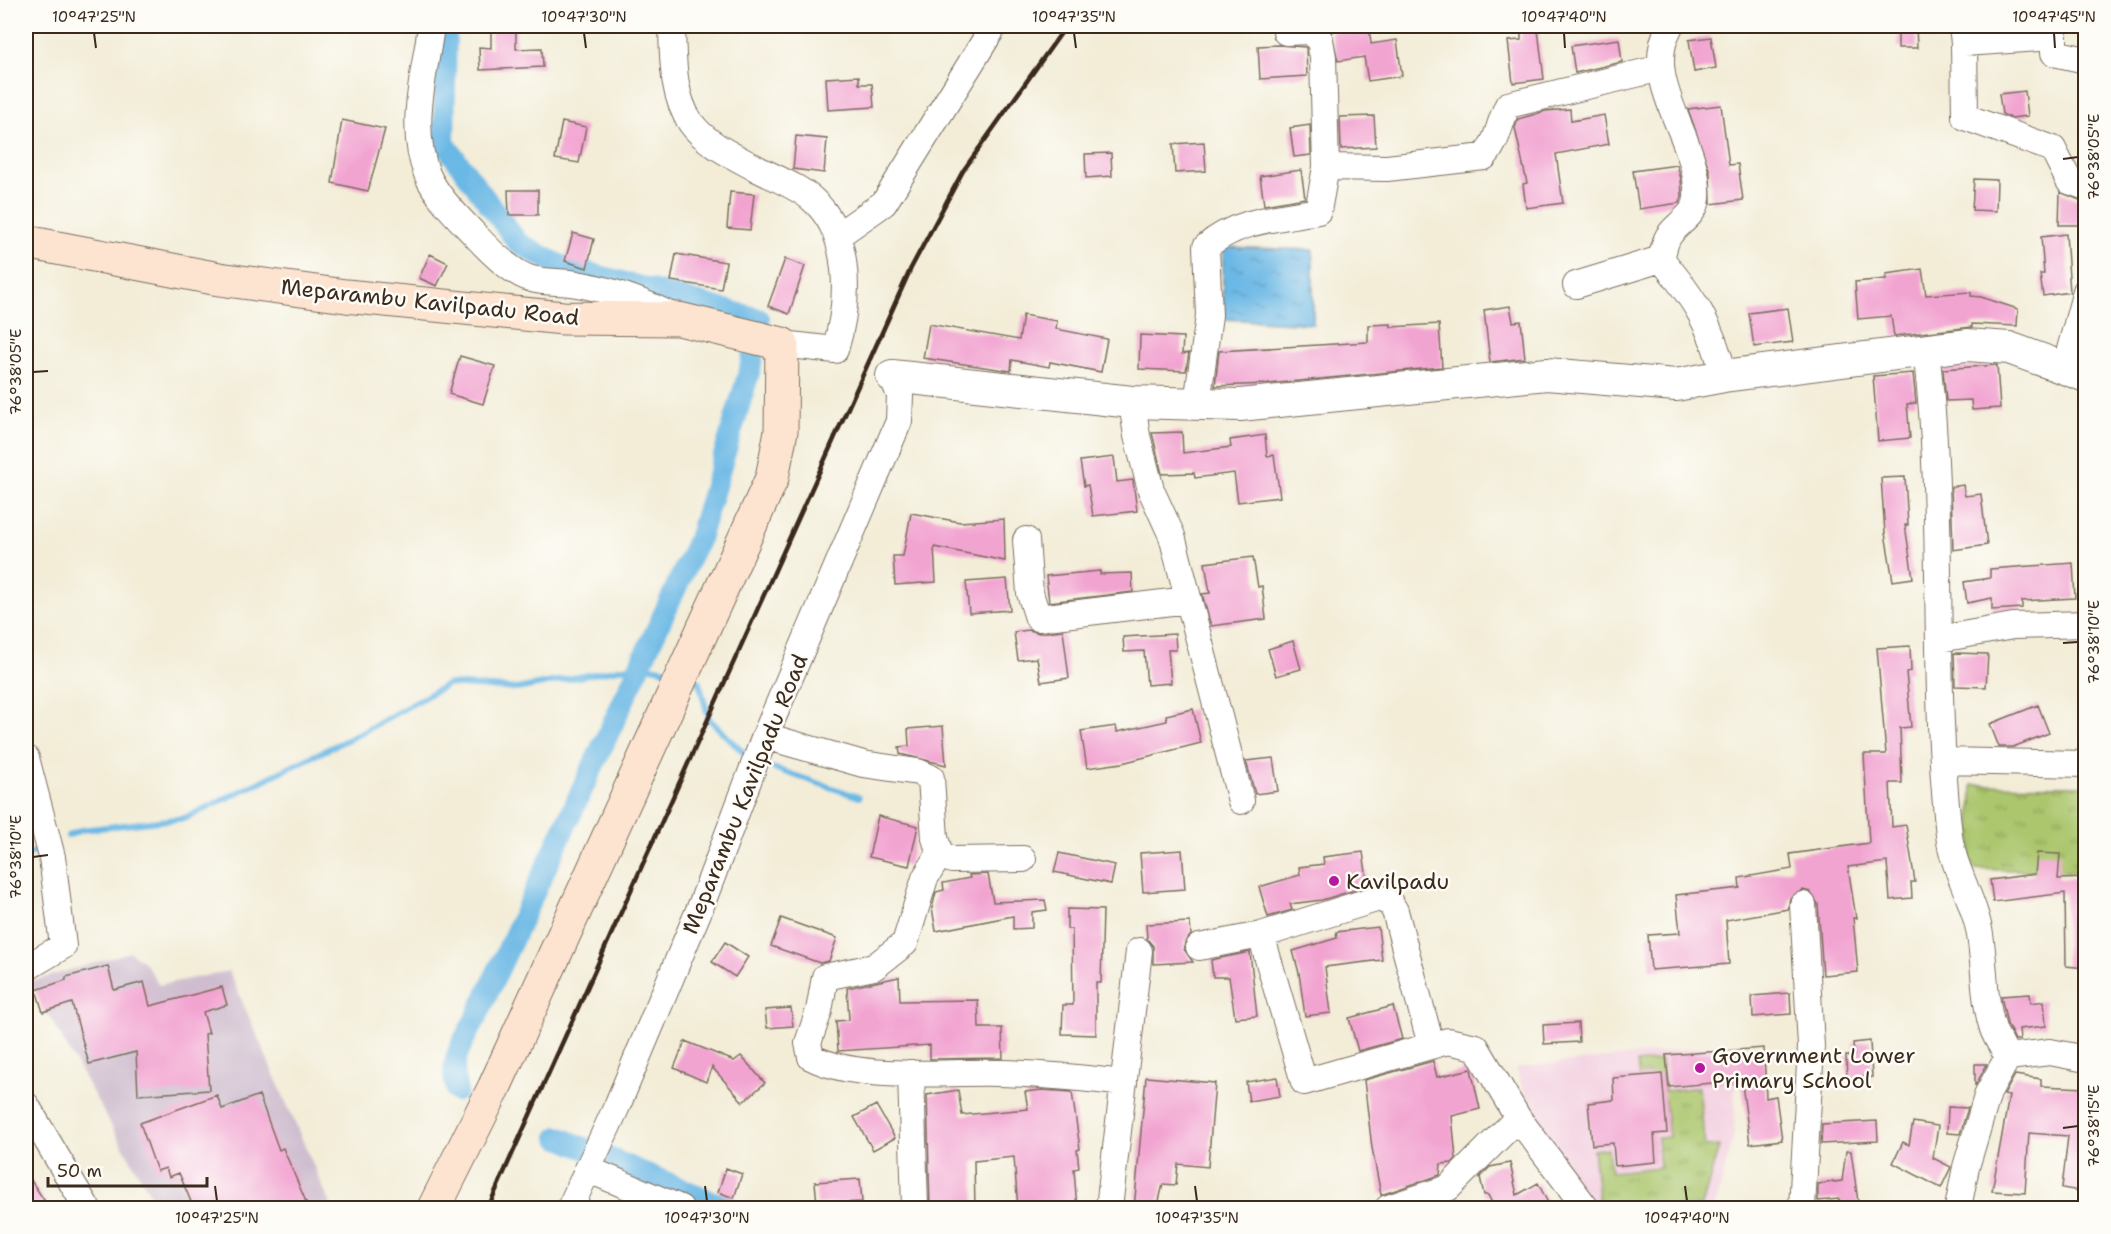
<svg xmlns="http://www.w3.org/2000/svg" width="2111" height="1234" font-family="'Shantell Sans',sans-serif">
  <style>
    .built { fill: #f3cfe0 }
    .industrial { fill: #cfbdcf }
    .park { fill: url(#park-tufts); stroke: #737846; stroke-width: 1.5 }
    .water { fill: url(#water-ripples); stroke: #537182; stroke-width: 1.5 }
    .lines { fill: none; stroke-linecap: round; stroke-linejoin: round }
    .stream { stroke: #6bb8e5; stroke-width: 6 }
    .canal { stroke: #6bb8e5; stroke-width: 22 }
    .building { fill: #f2a4d1 }
    .minor-casing { stroke: #7b6e5f; stroke-width: 28 }
    .tertiary-casing { stroke: #7b6e5f; stroke-width: 34 }
    .secondary-casing { stroke: #7b6e5f; stroke-width: 35 }
    .minor { stroke: #fff; stroke-width: 26 }
    .tertiary { stroke: #fff; stroke-width: 32 }
    .secondary { stroke: #fde4d1; stroke-width: 33 }
    .rail { stroke: #3b2a1e; stroke-width: 4.5 }
    .ticks { fill: none; stroke: #3b2a1e; stroke-width: 2 }
    .poi-dot { fill: #b5179e; stroke: #fdfcf7; stroke-width: 2 }
    .labels { text-anchor: middle; dominant-baseline: central; stroke-width: 5; stroke-linejoin: round; paint-order: stroke }
    .street-label { font-size: 22px; fill: #3b2a1e; stroke: #fdfcf7 }
    .poi-label { font-size: 22px; fill: #3b2a1e; stroke: #fdfcf7; text-anchor: start }
    .neatline { fill: none; stroke: #3b2a1e; stroke-width: 2 }
    .ticks-label { font-size: 15px; text-anchor: middle; fill: #3b2a1e }
  </style>
  <defs>
    <pattern id="park-tufts" width="24" height="20" patternUnits="userSpaceOnUse" patternTransform="scale(1.5)"><rect width="24" height="20" fill="#abc66d"/><path d="M3 7l-1-3M5 7V3M7 7l1-3M15 17l-1-3M17 17v-4M19 17l1-3" fill="none" stroke="#8ca159"/></pattern>
    <pattern id="water-ripples" width="26" height="14" patternUnits="userSpaceOnUse" patternTransform="scale(1.5)"><rect width="26" height="14" fill="#6bb8e5"/><path d="M2 4q2-2 4 0t4 0M15 11q2-2 4 0t4 0" fill="none" stroke="#5996b9"/></pattern>
  </defs>
  <rect width="100%" height="100%" fill="#fdfcf7"/>
  <filter id="ink" filterUnits="userSpaceOnUse"><feTurbulence type="fractalNoise" baseFrequency=".0167" numOctaves="2"/><feDisplacementMap in="SourceGraphic" scale="12" xChannelSelector="R" yChannelSelector="G"/><feConvolveMatrix kernelMatrix="1 2 1 2 8 2 1 2 1" color-interpolation-filters="sRGB"/></filter>
  <filter id="wash" filterUnits="userSpaceOnUse"><feTurbulence type="fractalNoise" baseFrequency=".008" numOctaves="4" result="noise"/><feDisplacementMap in="SourceGraphic" scale="24" xChannelSelector="R" yChannelSelector="G"/><feGaussianBlur stdDeviation="1.35" result="paint"/><feColorMatrix in="noise" values="0 0 0 0 0 0 0 0 0 0 0 0 0 0 0 0 0 1.4 0 .05"/><feComposite in="paint" operator="in"/></filter>
  <g filter="url(#wash)">
    <rect width="100%" height="100%" fill="#f3edd8"/>
    <!-- built -->
    <path class="built" d="M1736,1044l-2,91 -19,73h-125l-40,-48 -35,-92z"/>
    <!-- industrial -->
    <path class="industrial" d="M130,952l15,11 14,22 70,-14 103,237h-174l-128,-226z"/>
    <!-- park -->
    <path class="park" d="M1972,785l113,1v86l-115,-3z
      M1661,1060l4,31 34,-4 6,60 14,-1 -17,60 -99,2 -4,-3 -6,-55 15,-2 3,24 49,-5 -3,-29 12,-1 -4,-37 -23,2 -5,-39z"/>
    <!-- water -->
    <path class="water" d="M1223,247l90,3v74l-90,-5z"/>
    <g class="lines">
      <!-- stream -->
      <path class="stream" d="M691,679l8,3 10,37 39,38
        M773,768l86,29
        M68,836l13,-6 104,-12 172,-83 91,-51 69,5 122,-24 34,6
        M26,855l8,-3"/>
      <!-- canal -->
      <path class="canal" d="M446,26l-2,117 74,100 41,22 200,54 -9,50 -50,167 -224,482c-14,26 -28,42 -19,73
        M558,1137l169,71"/>
    </g>
    <g id="blocks">
      <!-- building -->
      <path class="building" d="M491,26h25v23l26,-1 1,19 -63,3 -1,-23 12,1z
        M1369,26l2,18 26,-4 5,36 -34,5 -4,-24 -26,4 -7,-30z
        M1898,26h18l1,22h-19z
        M1538,30l6,49 -31,4 -5,-42 13,-1v-9z
        M1711,37l5,31 -22,4 -5,-32z
        M1619,39l3,23 -47,11 -4,-27z
        M1278,45l28,2 1,29 -47,3 -2,-33z
        M859,76v8h13l2,23 -46,3 -2,-32z
        M2025,91l3,25 -17,2 -9,-4 -3,-20z
        M1721,105l8,60 9,-1 5,36 -32,4 -1,-32 -22,-63z
        M1570,109l1,12 33,-6 5,29 -53,10 7,49 -37,5 -3,-24 4,-1 -12,-55 3,-9 28,-8z
        M1374,116l2,31 -35,2 -1,-32z
        M342,120l43,9 -17,62 -36,-8z
        M562,122l24,5 -7,36 -24,-4z
        M1310,125l1,30 -17,2 -4,-29z
        M796,136l31,3 -3,34 -31,-4z
        M1204,142l2,29 -31,2 -2,-29z
        M1111,153l1,23 -26,2 -1,-24z
        M1677,165l4,14 1,18 -3,6 -40,6 -6,-38z
        M1301,170l4,28 -41,7 -4,-29z
        M1974,179l23,1 -1,31 -24,-1z
        M508,190h30v25h-29z
        M730,192l24,2 -4,36 -23,-2z
        M2060,192l25,10v23h-26z
        M573,233l21,6 -7,29 -22,-7z
        M2066,234l4,58 -27,4 -3,-22h4l-3,-37z
        M430,254l18,9 -11,23 -18,-8z
        M676,254l50,8 -5,27 -50,-8z
        M785,259l20,7 -16,48 -21,-8z
        M1922,269l4,26 45,-3v4l10,1 37,12 -1,17 -45,-2v3l-78,9 -3,-20 -33,3 -3,-37 31,-3v-5z
        M1510,306l3,16 8,-1 4,37 -35,4 -6,-52z
        M1788,308l5,34 -39,5 -5,-34z
        M1023,315l34,6 -1,8 51,10 -6,33 -51,-10 -1,5 -37,-7 -1,11 -88,-13 6,-34 90,16z
        M1391,324v3l48,-3 3,43 -174,17 -53,2 4,-35 149,-9v-17z
        M1140,335l43,2 -1,17 7,-1 -3,18 -47,-2z
        M460,356l35,10 -12,38 -34,-10z
        M1997,365l3,43 -28,2 -1,-10 -25,1 -3,-32z
        M1913,373l3,30 -9,1 3,34 -32,3 -5,-65z
        M1182,432l1,21 48,-6 -1,-7 35,-5 2,21 7,-1 6,42 -42,5 -4,-29 -39,5 -1,-5 -32,1 -10,-41z
        M1114,457l3,25 16,-2 4,31 -44,5 -5,-31 -4,1 -4,-25z
        M1905,477l3,48h-3l8,53 -20,3 -8,-48 -4,-55z
        M1963,485l2,11 16,-2 6,51 -34,5 -2,-63z
        M911,513l49,9 44,-3 1,42 -71,-14 2,35 -41,3 -2,-29h10z
        M1253,557l5,30 4,-1 4,33 -55,7 -9,-32 8,-1 -5,-30z
        M2073,563l2,35 -53,3v7l-30,2v-12l-25,5 -3,-21 26,-4v-9z
        M1100,571v3l32,-1 1,19 -84,10 -3,-26z
        M1007,579l3,31 -41,3 -3,-31z
        M1029,630l10,3 24,-3 6,48 -28,4 -4,-24 -19,2 -4,-28z
        M1175,634l1,16h-8l3,33 -24,2 -3,-34 -20,1 -1,-15z
        M1293,641l8,28 -25,7 -8,-27z
        M1910,646l1,25 -5,1 5,55 -11,1 2,55h-12l2,44 14,-2 9,57h-4l1,16 -22,2 -3,-38 -39,5 8,51h-3l5,54 -35,3 -5,-71 -8,-12 -7,-2 -13,8 -2,11 -62,11 3,44 -78,6 -3,-35 32,-2 -4,-38 64,-7 -1,-10 53,-9 -2,-15 79,-11 -5,-89h22l-9,-106z
        M1954,653l34,1 -2,33 -31,-1z
        M2038,705l11,28 -36,14h-14l-9,-23z
        M1193,709l8,34 -79,20 -35,5 -6,-37 35,-5 1,6 50,-11 -1,-6z
        M943,726l3,39 -46,-11 -1,-7 10,-1 -1,-17z
        M1273,758l5,33 -23,3 -9,-33z
        M878,816l40,10 -9,40 -40,-9z
        M1182,850l3,39 -42,3 -3,-39z
        M1363,852l5,34 -46,14 -32,4 2,6 -24,7 -9,-30 41,-12 -1,-8 25,-3 -1,-7z
        M1059,853l56,12 -4,19 -57,-12z
        M2037,853l23,1 -2,25 27,-1v90l-19,-2 -1,-73 -72,9 -3,-22 45,-6z
        M988,874l5,28 52,-2 2,10 -15,2v16l-19,1v-13l-77,15 -4,-23 4,-16 8,-2 -1,-7 27,-5 -1,-3z
        M1067,909l36,1 -2,73h-5v52l-34,-1 1,-29h10l-1,-76h-5z
        M781,918l56,20 -8,23 -9,2 -49,-17z
        M1190,922l1,13 -6,7 -1,7 9,13 -40,2v-18l-6,-7 -1,-15z
        M1378,927l4,33 -57,7 6,46 -26,3 -6,-43 -6,-22 44,-13 -1,-6z
        M725,942l23,15 -13,20 -23,-15z
        M1250,952l7,64 -22,2 -6,-41h-16l-2,-17z
        M108,966l6,24 30,-8 6,24 72,-19 5,18 -24,7 6,21 -4,1 4,56 -71,5 -2,-43 -47,12 -17,-61 -29,9 -7,-22 30,-10v-3z
        M899,977l1,24 78,-1 1,28h23l1,30 -73,1v-14l-92,6 -2,-30 13,-1 -2,-32z
        M1790,993l1,21 -38,3 -1,-21z
        M2030,994l1,9 13,-2 2,25 -27,3 1,11h-5l-8,-16 -6,-28z
        M1393,1006l9,33 -44,12 -9,-33z
        M791,1008l2,18 -26,2 -2,-18z
        M1578,1023l1,19 -35,2 -1,-19z
        M685,1041l49,20 7,-5 24,27 -22,19 -31,-35 -6,15 -32,-14z
        M1870,1041l2,36 -25,1 -1,-22h8l-1,-13z
        M1764,1048l2,50 10,-2 6,44 -32,4 -8,-60 -8,1v-4l-65,6 -3,-32z
        M1433,1061l4,16 34,-8 9,40 -28,7 4,43 -4,4 -11,1 -1,11 -59,20 -9,-47 -8,-68z
        M1975,1064h12l-12,22z
        M1662,1074l5,59 -13,1 2,28 -41,4 -2,-23 -21,2 -4,-42 26,-3 -1,-22z
        M2015,1075l26,4v7l44,2v104l-23,-4 6,-52 -39,-3 -4,60 -33,-2 17,-95 -5,-1z
        M1146,1077l69,6 -7,84 -30,-3 -2,21 -13,-1 -6,25h-23z
        M1277,1077l3,19 -31,5 -3,-19z
        M958,1090l4,25 66,-6 -3,-17 17,-2 30,2 8,57 -3,1 2,18 -5,1 3,40h-59l-4,-52 -40,4 1,48h-45l-3,-114z
        M217,1095l5,14 37,-14 20,55 4,-2 26,61h-115l-15,-36 -10,4 -3,-9 -9,3 -17,-48z
        M876,1105l19,33 -22,12 -19,-33z
        M1948,1107l20,1 -8,26 -13,-1z
        M1877,1121l1,20 -57,3 1,-20z
        M1913,1122l25,4 -5,32 18,9 -10,21 -48,-25 10,-21 6,3z
        M1846,1151h5l8,58h-21l1,-10 -21,2v-17l24,-3z
        M1510,1163l7,32 21,-12 13,26h-60l3,-2 -6,-12h-4l-4,-18 10,-10z
        M726,1168l16,6 -8,24 -16,-6z
        M26,1173l24,36h-24z
        M860,1179l2,23 -45,2 -2,-22z"/>
    </g>
  </g>
  <g filter="url(#ink)">
    <use href="#blocks" fill-opacity="0" stroke="#7b6e5f" stroke-width="1.5"/>
    <g class="lines">
      <!-- minor casing -->
      <g class="minor-casing">
        <path id="minor" d="M431,26c-6,48 -23,100 -4,148 9,22 31,43 48,61 13,14 37,39 57,44 14,4 31,2 45,5 35,6 68,18 99,34
          M672,26c1,31 0,70 19,97 14,20 42,33 63,44 18,10 44,19 59,33 40,35 36,105 22,150l-53,-6
          M1670,26c-32,56 31,114 27,172 -1,18 -22,26 -29,39 -4,7 -5,16 -7,22 33,39 51,67 63,117
          M1962,26l2,17 90,-6v16l32,7
          M1964,43l1,74 88,32 16,32 17,6
          M1326,167l61,1 97,-11c15,-17 14,-32 24,-52l153,-37
          M837,236l47,-33 110,-177
          M1576,285l85,-26
          M1926,351c20,161 5,323 23,484 4,34 26,66 31,100 5,30 3,64 13,94 3,9 10,19 15,28l42,-5 36,7
          M2065,368l21,-77
          M1132,402l5,34 14,54 21,46 69,265
          M1197,404l12,-89 -3,-68c30,-27 73,-29 112,-36l8,-44 -3,-110 -3,-17 -9,-9 -25,1
          M1026,540l4,53 8,25 150,-18
          M1940,639l73,-13 73,-2
          M765,736l98,28 55,8 13,6 4,60 5,16 12,6 71,-1
          M26,758l26,99 11,89 -37,22
          M1943,761l143,3
          M940,854l-15,24 -20,65 -31,24 -49,10 -6,34 -11,32 3,14c49,25 134,14 190,16 41,1 82,5 123,10
          M1261,935l118,-37 11,5 5,8 36,134
          M1199,947l62,-12 43,147 144,-41 28,6 42,71 68,90
          M911,1073l4,135
          M26,1105l61,103
          M587,1169l93,39
          M570,1208l47,-102 85,-203 63,-167 134,-315 1,-26 -8,-19
          M1109,1208l30,-257
          M1388,1208l60,-20 70,-70
          M1802,1208l9,-162 -8,-141
          M1958,1208l8,-41 22,-74 20,-36"/>
      </g>
      <!-- tertiary casing -->
      <g class="tertiary-casing">
        <path id="tertiary" d="M892,376l240,26 108,3 307,-31 129,11 48,-9 243,-31 42,3 77,28"/>
      </g>
      <!-- secondary casing -->
      <g class="secondary-casing">
        <path id="secondary" d="M26,242l193,37 127,17 217,22 116,1 103,25 -1,87 -9,47 -278,610 -60,120"/>
      </g>
      <!-- minor -->
      <use href="#minor" class="minor"/>
      <!-- tertiary -->
      <use href="#tertiary" class="tertiary"/>
      <!-- secondary -->
      <use href="#secondary" class="secondary"/>
      <!-- rail -->
      <path class="rail" d="M488,1208l423,-940 52,-97 103,-145"/>
    </g>
  </g>
  <!-- ticks -->
  <path class="ticks" d="M94,33l2,15M584,33l2,15M1074,33l2,15M1564,33l1,15M2054,33l1,15M2063,159l15,-2M33,372l15,-1M2063,643l15,-1M33,857l15,-2M2063,1128l15,-2M215,1186l2,15M705,1186l2,15M1195,1186l2,15M1685,1186l2,15"/>
  <!-- markers -->
  <g class="poi-dot">
    <circle cx="1334" cy="881" r="6"/>
    <circle cx="1700" cy="1068" r="6"/>
  </g>
  <g class="labels">
    <!-- street labels -->
    <g class="street-label">
      <text transform="translate(430 302) rotate(6)">Meparambu Kavilpadu Road</text>
      <text transform="translate(745 794) rotate(-68)">Meparambu Kavilpadu Road</text>
    </g>
    <!-- poi labels -->
    <g class="poi-label">
      <text x="1346" y="881">Kavilpadu</text>
      <text x="1712" y="1055">Government Lower<tspan x="1712" dy="25">Primary School</tspan></text>
    </g>
  </g>
  <!-- margin -->
  <rect width="2111" height="1234" fill="none" stroke="#fdfcf7" stroke-width="66"/>
  <!-- scale -->
  <path d="M48 1177v9h159v-9" fill="none" stroke="#3b2a1e" stroke-width="3"/>
  <text x="57" y="1177" font-size="18" fill="#3b2a1e" stroke="#fdfcf7" stroke-width="4.5" paint-order="stroke">50 m</text>
  <rect x="33" y="33" width="2045" height="1168" class="neatline"/>
  <g class="ticks-label">
    <text x="94" y="22">10°47'25"N</text>
    <text x="584" y="22">10°47'30"N</text>
    <text x="1074" y="22">10°47'35"N</text>
    <text x="1564" y="22">10°47'40"N</text>
    <text x="2054" y="22">10°47'45"N</text>
    <text transform="translate(2094 157) rotate(-90)" y="5">76°38'05"E</text>
    <text transform="translate(16 372) rotate(-90)" y="5">76°38'05"E</text>
    <text transform="translate(2094 642) rotate(-90)" y="5">76°38'10"E</text>
    <text transform="translate(16 857) rotate(-90)" y="5">76°38'10"E</text>
    <text transform="translate(2094 1126) rotate(-90)" y="5">76°38'15"E</text>
    <text x="217" y="1223">10°47'25"N</text>
    <text x="707" y="1223">10°47'30"N</text>
    <text x="1197" y="1223">10°47'35"N</text>
    <text x="1687" y="1223">10°47'40"N</text>
  </g>
</svg>
